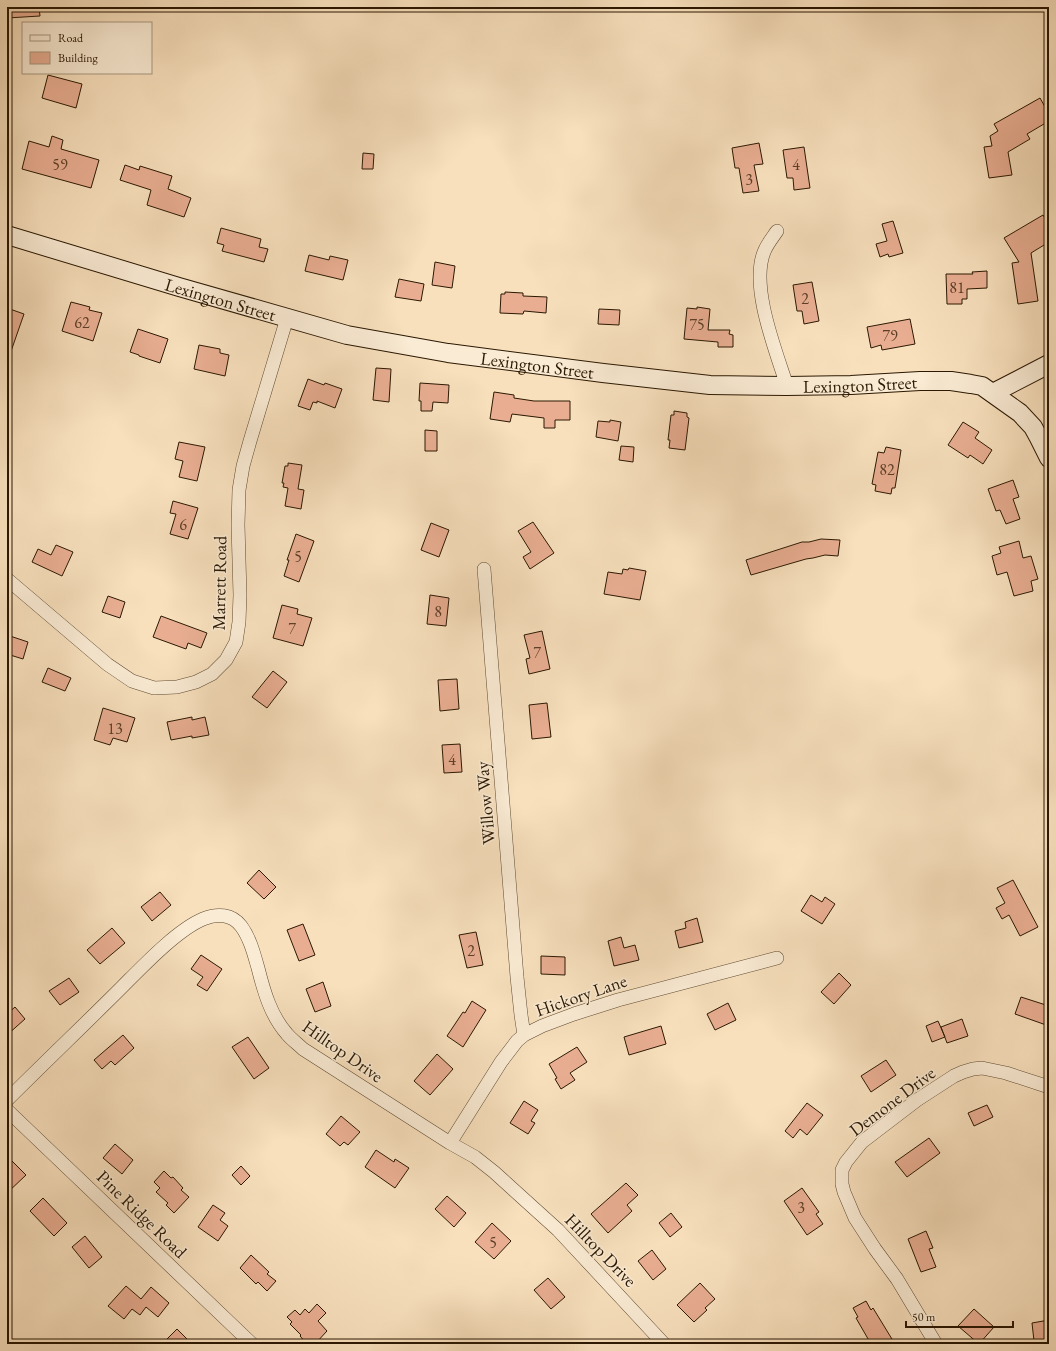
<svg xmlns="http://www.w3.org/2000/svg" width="1056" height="1351" font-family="'EB Garamond',serif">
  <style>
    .building { fill: #e9ae92; stroke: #2b1802 }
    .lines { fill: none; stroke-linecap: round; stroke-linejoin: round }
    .street-casing { stroke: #5e4a31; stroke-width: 14 }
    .secondary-casing { stroke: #2b1802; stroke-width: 20 }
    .street { stroke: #faebd4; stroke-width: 13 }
    .secondary { stroke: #faebd4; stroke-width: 18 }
    .labels { text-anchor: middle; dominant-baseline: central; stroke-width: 3; stroke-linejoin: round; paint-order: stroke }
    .number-label { font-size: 16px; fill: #5a3e26 }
    .street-label { font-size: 18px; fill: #2b1802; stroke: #faebd4 }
  </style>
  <rect width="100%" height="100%" fill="#f8e0bd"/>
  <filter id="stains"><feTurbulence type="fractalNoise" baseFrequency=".005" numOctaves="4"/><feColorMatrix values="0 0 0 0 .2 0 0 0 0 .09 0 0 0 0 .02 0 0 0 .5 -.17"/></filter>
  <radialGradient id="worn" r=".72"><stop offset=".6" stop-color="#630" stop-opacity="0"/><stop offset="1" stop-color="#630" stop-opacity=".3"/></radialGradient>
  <!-- building -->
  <path class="building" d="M7,7h32l1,9 -33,2z
    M48,75l34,9 -6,24 -34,-10z
    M1040,98l9,16v7l-22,13 3,5 -22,13 4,23 -23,3 -5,-31 8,-1 -2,-10 8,-5 -4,-7z
    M52,136l11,4 -2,9 38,11 -8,28 -69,-19 7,-28 20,6z
    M759,143l4,21 -9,1 5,26 -16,2 -4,-25h-4l-3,-20z
    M804,147l6,41 -16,2 -1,-12h-6l-4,-28z
    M363,153l11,1 -1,15h-11z
    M125,165l14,5 1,-4 32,10 -4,13 23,9 -7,19 -37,-12 4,-15 -31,-10z
    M1043,215l6,10v17l-18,11 7,48 -20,3 -6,-41 7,-1 -15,-24z
    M893,221l10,32 -14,4 -1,-3 -8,3 -4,-13 11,-3 -5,-17z
    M221,228l40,11 -2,8 9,2 -4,13 -42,-11 2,-6 -7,-2z
    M309,255l20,5 1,-4 18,4 -5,20 -38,-9z
    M435,262l20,4 -3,22 -20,-3z
    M987,271v17l-20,1v10h-5v5h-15l-1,-30h27l-1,-2z
    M399,279l25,5 -3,17 -26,-4z
    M812,282l7,39 -15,3 -2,-13h-5l-4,-26z
    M505,292l18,1v3l24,1 -1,16 -22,-2 -1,3 -23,-1 1,-19h4z
    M71,302l19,5 -1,3 13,3 -9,28 -31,-10z
    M697,307l13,2 -2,21h22l-1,4 4,1v12h-15v-5l-34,-3 3,-31 10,1z
    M7,308l17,6 -15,43h-2z
    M599,309l21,1 -1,15 -21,-1z
    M910,319l5,25 -33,6 -1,-5 -10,3 -4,-21z
    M138,329l30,10 -8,24 -21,-7v-1l-9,-3z
    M199,345l21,4v4l9,2 -4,21 -31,-7z
    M376,368l15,1 -2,33 -16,-2z
    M308,379l16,6 1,-2 17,6 -7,19 -18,-7v2l-4,-1 -3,8 -12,-4z
    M420,383l29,2 -1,18 -15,-1 -1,9h-11v-10h-2z
    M494,392l20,3v3l20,3h36v19h-15v8h-11v-10l-32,-4 -2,8 -20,-3z
    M674,411l13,2v4l2,1 -4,32 -16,-2 1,-8h-2l3,-25h3z
    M610,420l11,2 -3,19 -22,-4 2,-16 12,1z
    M963,422l16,10 -4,6 17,12 -9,14 -13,-9 -2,3 -20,-13z
    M425,430l12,1v20h-12z
    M179,442l26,5 -8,34 -18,-4 4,-16 -8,-2z
    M621,446l13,1 -1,15 -14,-2z
    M886,447l15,3 -6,38h-3l-1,6 -16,-3 1,-6 -4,-1 6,-32 6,1z
    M288,463l14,2 -4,24 6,1 -3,19 -16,-3 3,-18 -5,-1 1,-4h-2l3,-17h3z
    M1013,480l6,17 -6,2 7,20 -14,5 -6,-14 -4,1 -8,-22z
    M173,501l25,7 -10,31 -18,-5 6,-20 -6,-1z
    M533,522l21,31 -24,16 -7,-12 8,-5 -13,-21z
    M431,523l18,7 -10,27 -18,-7z
    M296,534l18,7 -15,41 -15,-6 5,-16h-2z
    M821,539l19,1 -2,16 -13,-1 -12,3 -7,1 -55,16 -5,-15 56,-18h7z
    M1019,541l4,17 8,-2 7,23 -7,2 2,10 -19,5 -7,-24 -10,3 -5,-19 9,-3 -2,-6z
    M56,545l17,7 -11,24 -30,-14 6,-13 13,6z
    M629,568l17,3 -6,29 -36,-6 4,-22 14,2 1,-5 5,1z
    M430,595l19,3 -3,28 -19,-2z
    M108,596l17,6 -5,16 -18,-6z
    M282,605l16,4 -1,5 15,4 -9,28 -30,-8z
    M161,616l46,17 -6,15 -13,-5 -2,6 -33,-12z
    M542,631l8,38 -21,5 -3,-15 4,-1 -6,-23z
    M7,635l21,7 -5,17 -16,-5z
    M48,668l23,10 -6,13 -23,-9z
    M273,671l14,11 -20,26 -15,-11z
    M457,679l2,30 -19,2 -2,-31z
    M547,703l4,34 -19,2 -3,-34z
    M103,708l32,10 -8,24 -14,-4 -3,7 -16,-5z
    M192,717v3l13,-3 4,18 -17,3v-2l-21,4 -4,-18z
    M460,744l2,28 -18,1 -2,-28z
    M259,870l17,17 -12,12 -17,-16z
    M1013,880l25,47 -18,9 -11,-21 -7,4 -6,-11 9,-5 -8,-15z
    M160,892l11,13 -19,16 -11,-14z
    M811,895l11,7 3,-5 10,7 -13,20 -21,-13z
    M697,918l6,24 -24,6 -4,-17 11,-3 -1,-6z
    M303,924l12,31 -16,6 -12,-31z
    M112,928l13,15 -25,21 -13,-14z
    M476,932l7,33 -16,3 -8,-33z
    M621,937l3,11 11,-3 4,15 -25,6 -6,-25z
    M201,955l21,14 -15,22 -10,-6 6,-8 -12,-8z
    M541,956l24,1v18l-24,-1z
    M839,973l12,12 -17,19 -13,-12z
    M69,978l10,14 -19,13 -11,-14z
    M323,982l8,24 -16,6 -9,-23z
    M1021,997l28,9v20l-34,-12z
    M472,1001l14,9 -23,37 -16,-11 16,-24 2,1z
    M728,1003l8,17 -21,10 -8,-16z
    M15,1007l10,12 -18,16v-21z
    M962,1019l6,17 -21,7 -6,-16z
    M938,1021l7,16 -13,5 -6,-16z
    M661,1026l5,18 -37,11 -5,-18z
    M123,1035l11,13 -19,17 -4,-4 -9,8 -8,-9z
    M248,1037l21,31 -15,11 -22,-32z
    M577,1047l10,15 -17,11 5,7 -14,9 -6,-10 2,-1 -8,-14z
    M437,1054l16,15 -23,26 -16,-14z
    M886,1060l10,15 -25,17 -10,-16z
    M524,1101l14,9 -7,11 4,2 -7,11 -18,-11z
    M807,1103l16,12 -16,20 -7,-6 -7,9 -8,-7z
    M987,1105l6,12 -19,9 -6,-13z
    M341,1116l19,16 -12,13 -4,-3 -4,4 -14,-12z
    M929,1138l11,15 -33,24 -12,-15z
    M115,1144l18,16 -11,14 -19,-16z
    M376,1150l18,12 1,-3 14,9 -14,20 -30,-21z
    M7,1156l19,19 -19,18z
    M241,1166l9,10 -9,9 -9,-10z
    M164,1171l7,7 2,-1 10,11 -2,2 8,7 -15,16 -8,-8 2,-2 -12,-11 4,-4 -6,-6z
    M626,1183l12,12 -11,10 5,6 -24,22 -17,-19z
    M802,1188l17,24 -3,2 7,10 -16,11 -23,-34z
    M447,1196l19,17 -12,14 -19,-18z
    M43,1198l24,25 -13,13 -24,-25z
    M213,1205l12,8 -5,7 8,6 -10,15 -20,-14z
    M671,1213l11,14 -12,10 -11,-14z
    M492,1223l19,18 -17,18 -19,-17z
    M926,1231l7,17 -4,1 7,18 -15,5 -13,-33z
    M85,1236l17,21 -13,11 -17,-21z
    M652,1250l14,19 -13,11 -15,-19z
    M251,1255l18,17 -2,2 9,7 -9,10 -9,-9 -2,2 -16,-16z
    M548,1278l17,19 -14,12 -17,-19z
    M700,1283l15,16 -10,9 2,2 -13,12 -17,-17z
    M126,1286l15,13 10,-12 18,16 -11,14 -12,-10 -6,8 -8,-6 -8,10 -16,-13z
    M866,1301l5,9 2,-2 22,36h-24l-15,-26 2,-1 -5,-9z
    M317,1304l9,9 -8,8 9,10 -12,13h-8l-7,-8 1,-1 -11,-11 2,-2 -5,-5 8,-7 5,5 5,-6 4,4z
    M974,1309l20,18 -15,17 -21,-18z
    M1049,1320v19l-15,2 -2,-18z
    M177,1329l15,15h-30z"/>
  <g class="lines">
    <!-- street casing -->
    <g class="street-casing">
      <path id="street" d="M777,231c-4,6 -10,13 -13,21 -14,35 12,99 23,134
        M484,569l33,408 4,38 3,20
        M7,579l100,85 25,17 22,7 23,-1 19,-5 16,-8 14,-14 10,-18 3,-20 1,-27 -2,-70 1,-35 4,-24 7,-25 37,-123
        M7,1100c38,-38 77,-75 115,-113 21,-21 55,-57 81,-68 14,-6 29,-5 38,7 9,12 13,28 17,42 6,24 13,48 29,66 5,6 11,10 16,15l147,94 25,14 19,15 64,58 106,114
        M7,1110l245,234
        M450,1143l51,-81 16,-21 7,-6 18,-9 32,-12 44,-14 159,-42
        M936,1344l-39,-65 -22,-30 -20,-31 -11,-26 -2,-8v-14l4,-8 16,-20 55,-42 37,-24 9,-4 10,-3 9,-1 24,5 43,14"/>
    </g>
    <!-- secondary casing -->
    <g class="secondary-casing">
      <g id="secondary">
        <path id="s1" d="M7,235l172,52 168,48 101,18 155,20 107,12 77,1 64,-1 69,-4h31l20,3 11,2 38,27 13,14 6,11 10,20"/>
        <path d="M993,393l56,-29"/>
      </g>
    </g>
    <!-- street -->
    <use href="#street" class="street"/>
    <!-- secondary -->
    <use href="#secondary" class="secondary"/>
  </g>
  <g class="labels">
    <!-- number labels -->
    <g class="number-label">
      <text x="60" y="164">59</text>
      <text x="796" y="164">4</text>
      <text x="749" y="179">3</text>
      <text x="957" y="287">81</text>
      <text x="805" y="298">2</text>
      <text x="82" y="322">62</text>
      <text x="697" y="324">75</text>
      <text x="890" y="335">79</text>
      <text x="887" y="469">82</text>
      <text x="183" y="524">6</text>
      <text x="298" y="556">5</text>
      <text x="438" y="611">8</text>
      <text x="292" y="628">7</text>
      <text x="537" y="652">7</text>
      <text x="115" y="728">13</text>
      <text x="452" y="759">4</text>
      <text x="471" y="950">2</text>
      <text x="801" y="1207">3</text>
      <text x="493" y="1242">5</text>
    </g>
    <!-- street labels -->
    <g class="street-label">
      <text stroke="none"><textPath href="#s1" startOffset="223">Lexington Street</textPath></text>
      <text stroke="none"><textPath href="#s1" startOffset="547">Lexington Street</textPath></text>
      <text stroke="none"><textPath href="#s1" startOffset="871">Lexington Street</textPath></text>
      <text transform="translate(219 583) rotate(-89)">Marrett Road</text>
      <text transform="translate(485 803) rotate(-95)">Willow Way</text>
      <text transform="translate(581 995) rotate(-19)">Hickory Lane</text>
      <text transform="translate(343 1051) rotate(35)">Hilltop Drive</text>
      <text transform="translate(892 1101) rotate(-37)">Demone Drive</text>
      <text transform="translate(142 1214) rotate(44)">Pine Ridge Road</text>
      <text transform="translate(601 1250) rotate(46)">Hilltop Drive</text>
    </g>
  </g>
  <!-- margin -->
  <rect width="1056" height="1351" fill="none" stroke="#f8e0bd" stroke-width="24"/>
  <rect x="8" y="8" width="1040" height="1335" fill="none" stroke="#2b1802" stroke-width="2"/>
  <rect x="12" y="12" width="1032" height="1327" fill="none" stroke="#2b1802"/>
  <!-- legend -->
  <rect x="22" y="22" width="130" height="52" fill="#faebd4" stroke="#a79780"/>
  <rect x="30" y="35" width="20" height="6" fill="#faebd4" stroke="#a79780"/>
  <text x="58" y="42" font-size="12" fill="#2b1802">Road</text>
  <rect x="30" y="52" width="20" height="12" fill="#e9ae92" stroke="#a79780"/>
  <text x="58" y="62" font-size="12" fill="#2b1802">Building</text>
  <!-- scale -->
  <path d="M906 1321v6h107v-6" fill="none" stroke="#2b1802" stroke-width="2"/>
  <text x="912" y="1321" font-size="12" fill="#2b1802" stroke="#faebd4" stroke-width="3" paint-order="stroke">50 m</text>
  <rect width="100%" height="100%" filter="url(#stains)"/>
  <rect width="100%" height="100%" fill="url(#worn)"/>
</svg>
